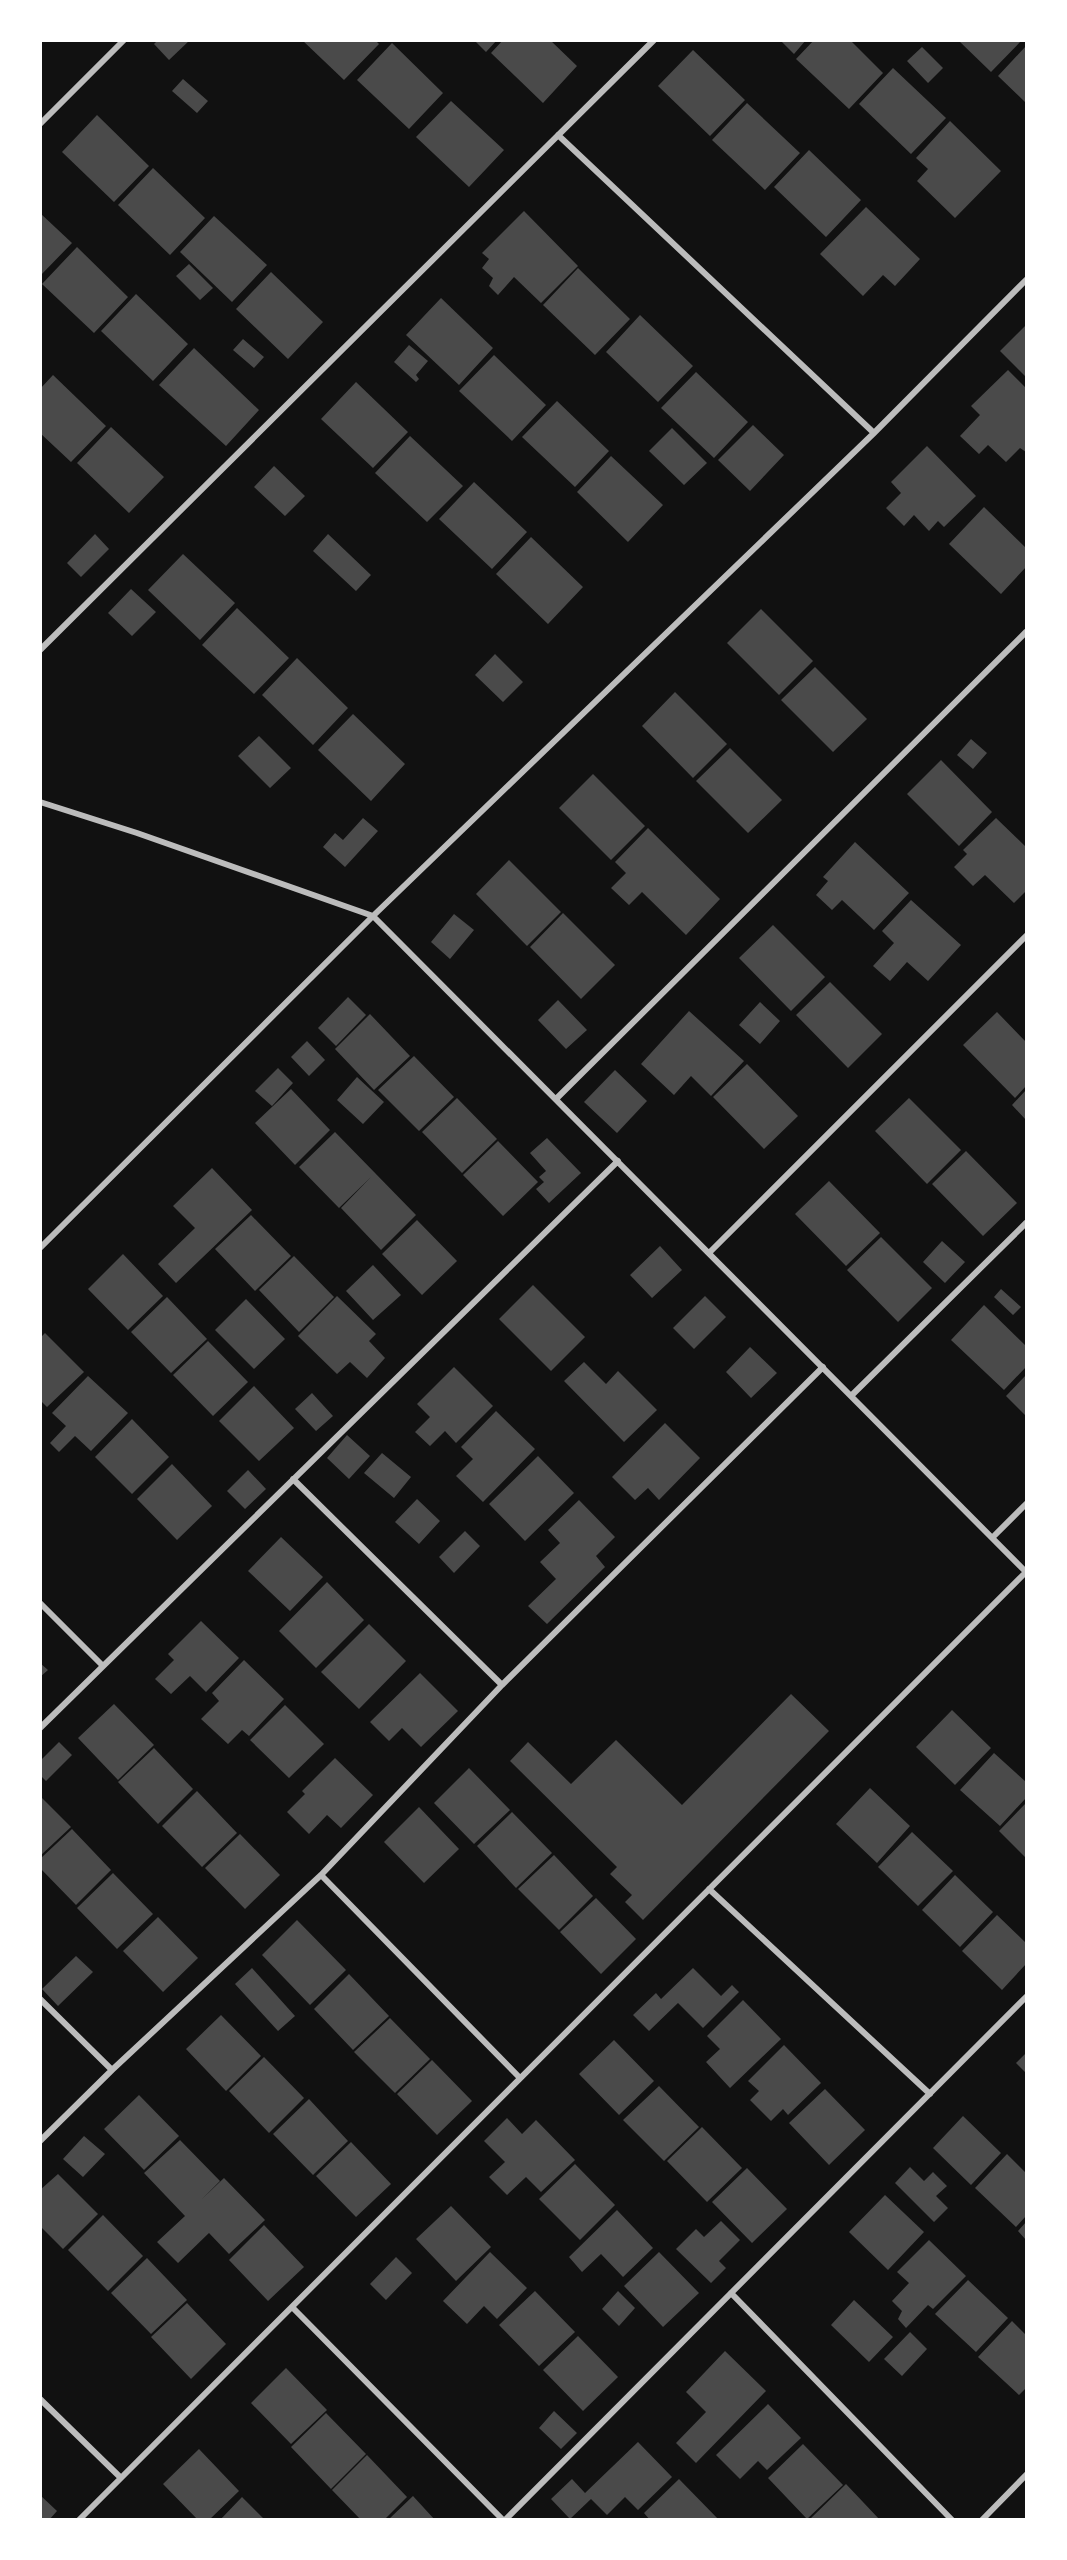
<svg xmlns="http://www.w3.org/2000/svg" width="1067" height="2560" font-family="Mulish,sans-serif">
  <style>
    .building { fill: #4a4a4a }
    .lines { fill: none; stroke-linecap: round; stroke-linejoin: round }
    .minor { stroke: #bcbcbc; stroke-width: 6 }
  </style>
  <rect width="100%" height="100%" fill="#111"/>
  <!-- building -->
  <path class="building" d="M158,40h32l-21,20 -15,-16z
    M302,40h73l4,4 -35,36z
    M474,40h23l-11,12z
    M503,40h47l27,26 -34,37 -52,-50z
    M780,40h26l-12,14z
    M814,40h36l33,33 -34,36 -53,-50z
    M958,40h64l-31,32z
    M392,43l51,50 -34,36 -52,-49z
    M1026,46v57l-28,-27z
    M922,47l21,21 -15,15 -21,-22z
    M693,50l52,50 -35,36 -52,-50z
    M893,68l53,50 -35,36 -52,-50z
    M183,79l25,22 -11,12 -25,-22z
    M451,101l53,49 -35,37 -53,-50z
    M747,103l53,50 -35,37 -53,-50z
    M97,115l52,51 -35,36 -52,-50z
    M950,121l51,50 -46,47 -38,-37 11,-12 -12,-11z
    M809,150l52,50 -35,37 -52,-50z
    M153,168l52,50 -35,37 -52,-50z
    M866,207l54,52 -25,27 -12,-11 -20,21 -43,-42z
    M524,211l54,55 -37,37 -27,-26 -16,18 -9,-9 4,-8 -11,-10 7,-9 -7,-6z
    M40,213l32,30 -32,33z
    M214,216l53,49 -35,37 -52,-50z
    M77,247l51,50 -34,36 -52,-49z
    M189,264l24,24 -13,12 -24,-24z
    M578,268l52,51 -35,36 -52,-50z
    M271,272l52,50 -35,37 -52,-50z
    M136,294l52,50 -35,37 -52,-50z
    M441,298l52,50 -34,37 -53,-50z
    M640,315l53,51 -35,36 -52,-50z
    M1026,325v52l-26,-26z
    M243,339l21,18 -10,11 -21,-18z
    M409,345l19,16 -12,14 3,4 -3,3 -22,-20z
    M194,348l65,62 -33,36 -67,-61z
    M494,355l52,50 -34,36 -53,-50z
    M1008,370l18,18v64l-6,-4 -14,14 -18,-17 -9,9 -19,-18 20,-21 -9,-9z
    M696,372l52,50 -34,36 -53,-50z
    M53,375l53,51 -35,36 -31,-29v-44z
    M356,382l52,50 -35,36 -52,-49z
    M557,401l52,50 -34,36 -53,-50z
    M753,425l31,30 -34,36 -32,-31z
    M111,427l53,50 -35,36 -52,-50z
    M672,428l35,35 -23,22 -35,-34z
    M410,436l53,50 -36,36 -52,-49z
    M927,446l49,50 -32,31 -6,-6 -9,10 -15,-16 -10,11 -18,-18 15,-15 -10,-11z
    M611,456l52,49 -35,37 -51,-50z
    M274,466l31,30 -20,20 -31,-29z
    M474,482l53,50 -35,37 -53,-50z
    M984,507l42,41v19l-25,27 -52,-50z
    M95,534l14,15 -28,28 -14,-14z
    M328,534l43,41 -15,16 -43,-40z
    M531,537l52,50 -35,37 -52,-50z
    M183,554l52,49 -35,37 -52,-50z
    M131,589l25,23 -24,24 -24,-23z
    M237,608l52,50 -35,36 -52,-49z
    M761,609l52,52 -34,34 -52,-52z
    M495,654l28,28 -20,20 -28,-27z
    M297,658l51,50 -35,37 -51,-50z
    M815,667l52,52 -34,33 -52,-52z
    M675,692l52,52 -34,34 -51,-52z
    M353,714l52,50 -34,37 -53,-51z
    M259,736l32,32 -21,20 -32,-32z
    M971,739l16,14 -14,16 -16,-14z
    M730,748l52,52 -34,33 -52,-52z
    M941,760l51,52 -33,34 -52,-52z
    M593,774l52,52 -34,34 -52,-52z
    M363,818l15,13 -33,36 -22,-20 12,-14 8,7z
    M996,818l30,29v44l-12,12 -29,-28 -12,11 -19,-19 13,-13 -4,-4z
    M648,828l72,71 -34,36 -44,-43 -13,13 -18,-17 15,-15 -11,-11z
    M855,842l54,51 -35,37 -32,-30 -10,10 -16,-15 12,-14 -5,-4z
    M509,860l52,52 -34,34 -51,-52z
    M911,900l50,45 -33,36 -21,-19 -17,19 -17,-15 21,-23 -12,-12z
    M563,913l52,52 -34,34 -51,-52z
    M454,914l20,16 -24,29 -19,-17z
    M773,925l52,52 -34,34 -52,-53z
    M830,982l52,52 -34,34 -52,-53z
    M348,997l18,18 -30,31 -18,-18z
    M558,1000l29,30 -21,19 -28,-29z
    M760,1002l20,19 -20,23 -21,-19z
    M689,1011l55,50 -33,35 -20,-20 -17,19 -33,-31z
    M997,1012l29,30v44l-11,12 -52,-53z
    M370,1014l40,42 -36,34 -39,-41z
    M307,1041l18,19 -16,16 -18,-19z
    M414,1056l40,41 -35,34 -41,-41z
    M747,1064l51,52 -34,33 -51,-52z
    M278,1068l15,15 -21,23 -17,-15z
    M615,1070l32,31 -30,32 -33,-31z
    M357,1077l27,25 -21,22 -26,-24z
    M291,1089l39,41 -35,35 -40,-42z
    M1026,1090v30l-14,-15z
    M457,1098l40,41 -35,34 -40,-41z
    M909,1098l52,52 -34,34 -52,-53z
    M335,1132l81,83 -35,35 -40,-42 30,-31 -32,31 -40,-41z
    M547,1138l34,35 -32,30 -13,-14 8,-7 -5,-5 7,-6 -16,-18z
    M498,1141l40,41 -35,34 -40,-41z
    M966,1151l51,52 -34,33 -51,-52z
    M212,1168l40,42 -76,73 -18,-19 37,-36 -22,-22z
    M829,1181l51,52 -34,33 -51,-52z
    M251,1215l40,41 -36,35 -40,-42z
    M417,1220l40,41 -35,34 -40,-41z
    M881,1237l51,51 -34,34 -51,-52z
    M942,1241l23,21 -20,21 -22,-21z
    M660,1246l22,24 -30,28 -22,-23z
    M123,1254l40,42 -35,34 -40,-41z
    M294,1256l40,41 -35,35 -40,-42z
    M373,1265l28,30 -28,25 -27,-29z
    M533,1285l52,52 -34,34 -52,-52z
    M1001,1289l20,18 -8,8 -19,-18z
    M337,1296l39,38 -7,7 16,17 -18,20 -17,-16 -13,12 -39,-38z
    M705,1296l21,21 -32,32 -21,-21z
    M167,1297l40,42 -36,34 -40,-41z
    M246,1299l39,40 -31,30 -39,-39z
    M984,1305l42,41v21l-22,23 -53,-50z
    M45,1333l39,39 -37,35 -7,-7v-62z
    M208,1341l40,41 -35,34 -40,-41z
    M750,1347l27,26 -26,25 -25,-26z
    M584,1362l22,22 12,-13 39,39 -33,32 -60,-61z
    M454,1367l39,39 -37,37 -11,-12 -15,15 -15,-14 15,-15 -13,-13z
    M1026,1375v41l-20,-20z
    M88,1376l40,37 -37,38 -16,-15 -16,16 -9,-9 16,-17 -14,-13z
    M254,1386l40,42 -35,33 -40,-40z
    M312,1393l21,23 -17,15 -21,-22z
    M496,1411l39,38 -52,53 -27,-26 17,-17 -12,-12z
    M132,1419l37,38 -37,37 -37,-37z
    M665,1423l35,35 -41,42 -11,-12 -13,12 -23,-23z
    M347,1435l23,21 -21,23 -22,-21z
    M382,1453l29,24 -17,21 -30,-25z
    M538,1456l36,37 -49,48 -36,-37z
    M172,1464l40,42 -35,34 -40,-41z
    M248,1470l18,19 -21,20 -18,-18z
    M417,1499l23,22 -21,23 -24,-22z
    M579,1500l36,37 -19,19 9,11 -58,57 -19,-18 28,-27 -16,-17 20,-19 -12,-13z
    M465,1531l15,15 -26,27 -15,-16z
    M281,1537l42,40 -33,34 -42,-40z
    M327,1582l37,38 -48,48 -37,-37z
    M201,1621l38,37 -33,34 -16,-16 -19,18 -16,-15 19,-19 -6,-6z
    M369,1624l37,37 -47,48 -38,-37z
    M244,1660l40,39 -35,37 -7,-6 -14,14 -27,-25 18,-18 -7,-8z
    M40,1663l8,7 -8,7z
    M420,1673l38,38 -37,36 -19,-19 -13,13 -19,-19z
    M791,1694l38,37 -186,189 -18,-18 7,-7 -22,-21 7,-7 -107,-106 18,-19 43,42 45,-44 66,65z
    M114,1704l40,41 -36,35 -40,-42z
    M285,1705l39,39 -35,34 -39,-38z
    M952,1710l39,38 -36,37 -39,-38z
    M59,1742l13,13 -26,26 -6,-6v-14z
    M154,1748l39,41 -35,35 -40,-42z
    M994,1753l32,29v16l-26,28 -40,-36z
    M335,1758l38,37 -32,33 -14,-13 -18,19 -22,-22 18,-18 -3,-3z
    M469,1768l41,42 -36,34 -40,-41z
    M870,1788l40,38 -33,37 -41,-39z
    M197,1791l40,42 -35,34 -40,-41z
    M40,1796l31,31 -31,29z
    M1026,1803v55l-27,-27z
    M419,1807l40,42 -35,34 -40,-41z
    M512,1812l40,41 -36,35 -39,-42z
    M72,1829l39,41 -35,35 -36,-37v-9z
    M912,1832l41,39 -35,35 -40,-39z
    M240,1834l40,41 -35,34 -40,-41z
    M554,1855l39,41 -34,34 -41,-41z
    M113,1873l40,41 -36,35 -40,-41z
    M955,1875l38,37 -33,35 -38,-37z
    M596,1898l40,41 -35,35 -41,-42z
    M997,1915l29,28v21l-24,26 -40,-39z
    M158,1917l40,41 -35,34 -40,-41z
    M297,1920l49,50 -36,35 -48,-50z
    M76,1956l17,16 -35,34 -16,-17z
    M252,1968l43,48 -17,15 -43,-47z
    M693,1968l28,28 11,-11 7,7 -36,36 -25,-25 -29,28 -16,-16 23,-22 5,6z
    M349,1974l40,42 -36,34 -39,-41z
    M743,2000l38,39 -51,49 -24,-26 14,-13 -13,-13z
    M221,2015l40,41 -35,35 -40,-42z
    M390,2018l40,41 -35,34 -41,-41z
    M614,2040l40,41 -35,34 -40,-41z
    M784,2045l37,38 -33,32 -5,-6 -12,12 -21,-21 9,-9 -11,-10z
    M1026,2053v20l-10,-10z
    M264,2057l40,41 -35,35 -40,-42z
    M432,2060l40,41 -35,34 -40,-41z
    M659,2086l40,41 -35,34 -41,-41z
    M825,2089l40,41 -36,35 -40,-42z
    M139,2095l40,41 -35,34 -40,-41z
    M309,2099l39,42 -35,34 -40,-41z
    M963,2116l38,37 -30,32 -38,-37z
    M507,2118l15,16 14,-14 39,40 -34,32 -15,-15 -19,18 -18,-18 16,-15 -21,-21z
    M702,2127l40,41 -35,34 -40,-41z
    M84,2136l21,18 -22,23 -20,-18z
    M180,2140l40,41 -18,18 22,-21 41,42 -36,34 -20,-21 -31,30 -21,-21 28,-26 -41,-43z
    M351,2142l40,42 -35,33 -40,-41z
    M1007,2154l19,19v43l-10,11 -41,-39z
    M575,2164l40,41 -35,35 -41,-41z
    M910,2167l14,14 9,-9 14,14 -11,10 12,12 -14,14 -39,-39z
    M747,2168l40,41 -35,34 -40,-41z
    M58,2174l40,40 -35,35 -23,-23v-36z
    M885,2195l39,37 -36,38 -39,-38z
    M451,2206l40,41 -35,34 -40,-42z
    M617,2210l36,38 -30,29 -22,-23 -19,18 -13,-15z
    M103,2215l40,41 -35,35 -40,-41z
    M721,2221l19,19 -21,21 7,7 -15,15 -35,-34 20,-20 8,8z
    M1026,2222v18l-8,-9z
    M264,2225l40,42 -36,34 -39,-41z
    M929,2240l37,36 -33,33 -5,-4 -22,23 -8,-9 4,-8 -10,-10 17,-18 -12,-11z
    M490,2252l37,36 -30,31 -13,-13 -17,18 -24,-23z
    M659,2252l40,41 -36,34 -39,-41z
    M396,2257l16,16 -26,27 -16,-16z
    M147,2258l40,42 -36,34 -40,-41z
    M968,2280l40,38 -32,34 -41,-38z
    M535,2291l40,41 -36,34 -40,-41z
    M618,2291l17,17 -16,18 -17,-17z
    M854,2300l39,37 -24,25 -38,-37z
    M187,2303l39,41 -35,35 -40,-42z
    M1012,2321l14,14v53l-7,7 -41,-38z
    M910,2332l17,17 -25,27 -18,-17z
    M578,2336l40,41 -35,34 -40,-41z
    M725,2351l41,40 -70,72 -20,-20 30,-31 -20,-20z
    M286,2368l41,42 -36,34 -40,-41z
    M768,2404l33,34 -34,32 -9,-9 -18,18 -24,-24z
    M554,2411l23,22 -16,16 -22,-21z
    M326,2413l40,41 -35,35 -40,-42z
    M638,2442l34,35 -34,33 -13,-13 -18,18 -16,-16 -21,20 -19,-20 21,-20 13,14z
    M803,2444l40,41 -36,34 -39,-41z
    M199,2449l40,42 -30,29h-11l-35,-36z
    M367,2455l40,42 -23,23h-23l-29,-30z
    M679,2479l40,41h-69l-6,-7z
    M846,2484l34,36h-71z
    M40,2495l17,16 -8,9h-9z
    M413,2496l22,24h-47z
    M242,2497l23,23h-45z"/>
  <g class="lines">
    <!-- minor -->
    <path class="minor" d="M40,124l84,-84
      M558,135l316,298
      M40,650l614,-610
      M40,802l97,31 236,83 653,656
      M556,1099l470,-467
      M40,1248l333,-332 501,-483 152,-153
      M709,1253l317,-317
      M851,1396l175,-173
      M293,1479l209,206
      M992,1538l34,-34
      M40,1603l63,63
      M40,1728l578,-567
      M321,1875l199,203
      M709,1889l221,205
      M40,1999l72,71
      M40,2141l72,-71 209,-195 181,-190 321,-318
      M731,2293l221,227
      M292,2307l211,213
      M40,2399l81,79
      M79,2520l947,-948
      M505,2520l521,-523
      M982,2520l44,-45"/>
  </g>
  <!-- border -->
  <rect width="1067" height="2560" fill="none" stroke="#ffffff" stroke-width="84"/>
</svg>
